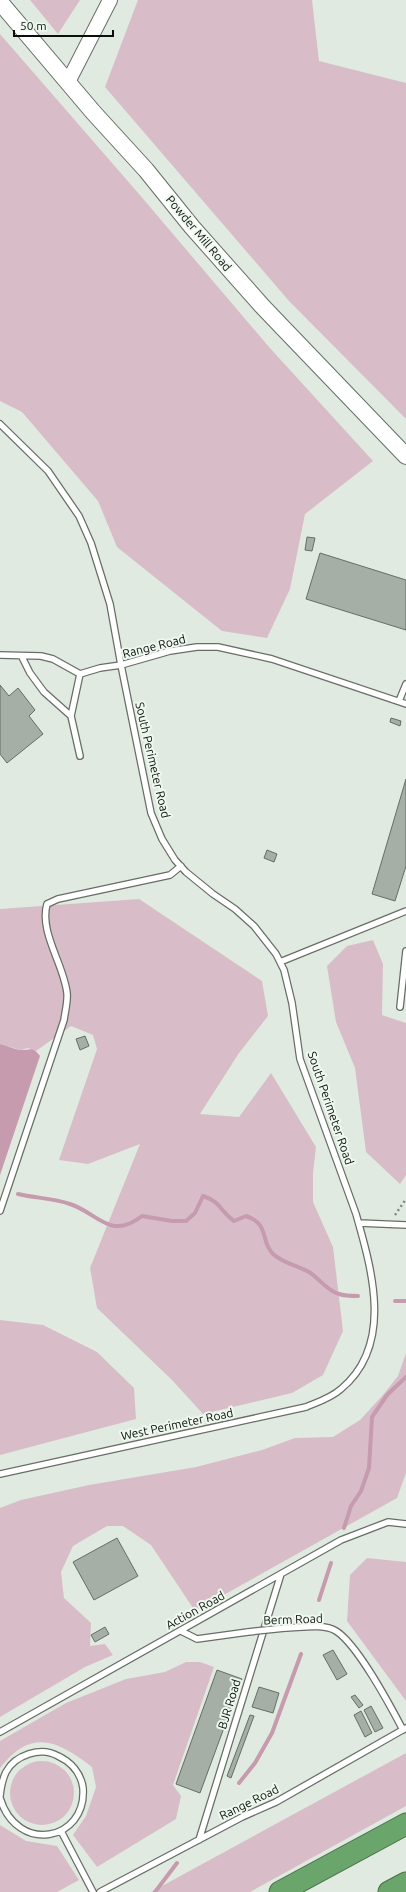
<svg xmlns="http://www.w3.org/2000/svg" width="406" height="1892" font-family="Ubuntu,sans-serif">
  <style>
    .green { fill: #d8bdc8 }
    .water { fill: #c69bad }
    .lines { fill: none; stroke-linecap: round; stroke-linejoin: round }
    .stream { stroke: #c69bad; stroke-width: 4 }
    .building { fill: #a6afa6; stroke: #656d65 }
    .service-casing { stroke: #666e66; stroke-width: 8 }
    .tertiary-casing { stroke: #666e66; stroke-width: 16 }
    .secondary-casing { stroke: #666e66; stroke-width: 18 }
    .motorway-casing { stroke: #497149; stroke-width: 23 }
    .path { stroke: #7e847e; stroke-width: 2.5; stroke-dasharray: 2 3; stroke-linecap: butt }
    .service { stroke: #fff; stroke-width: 5.5 }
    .tertiary { stroke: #fff; stroke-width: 14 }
    .secondary { stroke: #fff; stroke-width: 16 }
    .motorway { stroke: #6aa66b; stroke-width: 21 }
    .service-bridge-casing { stroke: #666e66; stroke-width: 8; stroke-linecap: butt }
    .service-bridge { stroke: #fff; stroke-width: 5.5 }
    .labels { text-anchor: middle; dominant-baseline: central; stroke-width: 4; stroke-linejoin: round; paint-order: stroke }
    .street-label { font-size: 12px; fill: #0b0e0b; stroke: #eef8ee }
  </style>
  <rect width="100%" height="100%" fill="#e1eae1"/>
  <!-- green -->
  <path class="green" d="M30,0h50l-22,34z
    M138,0h174l7,61 87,22v336l-117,-118 -184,-214z
    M0,34l139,160 130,153 104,114 -68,53 -15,75 -23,49 -45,-7 -105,-84 -19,-46 -76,-89 -22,-11z
    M139,899l123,82 6,35 -29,37 -39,61 39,3 32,-44 45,74 -3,26v29l20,45 10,84 -20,44 -31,18 -89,21 -31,-34 -75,-72 -7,-40 50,-124 -52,20 -29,-4 38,-111 -4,-14 -22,-9 -35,25 -8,-3 -7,2 -21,-6v-135z
    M373,940l10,24 -1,51 24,8v152l-6,9 -34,-32 -11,-84 -19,-46 -9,-56 20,-20z
    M0,1320l43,5 54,27 37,36 2,31 -136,36z
    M406,1353v120l-9,25 -202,113 -44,-66 -28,-19h-16l-34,20 -12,26 3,26 27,25 -1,23 15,-2 8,11 -28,12 -85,50v-209l21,-8 68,-15 107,-18 66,-17 33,-12 38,-1 27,-17 23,-25 15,-19z
    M367,1558l39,4v139l-59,-80 3,-46z
    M186,1662h14l14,5 -41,118 8,11 -5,23 -79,48 -24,-32 13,-19 10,-29 -4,-20c-35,-27 -61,-39 -92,1v-27l66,-38 60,-24 39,-7z
    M406,1753v53l-156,86h-99z
    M10 1793a32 32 0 1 1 64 0a32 32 0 1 1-64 0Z
    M0,1825l26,16 31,5 22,34 -22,12h-57z"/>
  <!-- water -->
  <path class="water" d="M0,1044c6,1 13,5 20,6 9,1 12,-5 20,6l-40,119z"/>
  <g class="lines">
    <!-- stream -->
    <path class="stream" d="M18,1194c16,4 35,4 52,10 28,9 40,37 72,12l30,5h14l9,-8 8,-17c18,6 17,15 31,25l12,-5c24,8 14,25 27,38 10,9 25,12 36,18 11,7 18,19 30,22 6,2 13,2 19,2
      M395,1301h11
      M344,1528l7,-22 10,-15 8,-23 3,-51 15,-22 19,-18
      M319,1600l12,-37
      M239,1783l16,-20 17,-30 29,-79
      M155,1892l22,-29"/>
  </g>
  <!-- building -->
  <path class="building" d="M307,537l8,1 -3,13 -7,-1z
    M320,553l86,27v50l-100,-31z
    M0,685l9,11 9,-8 17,22 -6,6 14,18 -36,29 -7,-9z
    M391,718l10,3 -1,5 -10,-4z
    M406,779v87l-11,35 -23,-7z
    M267,850l10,4 -3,8 -10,-4z
    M85,1036l4,10 -9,4 -4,-11z
    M117,1538l21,38 -44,24 -21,-38z
    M105,1627l4,7 -14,8 -4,-7z
    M333,1650l14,24 -10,6 -14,-25z
    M217,1670l25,9 -42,114 -24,-9z
    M259,1687l20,6 -6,20 -21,-6z
    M355,1695l8,10 -4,3 -8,-11z
    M371,1706l12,22 -8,4 -11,-22z
    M361,1711l11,22 -7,4 -11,-22z
    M250,1715l4,1 -23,62 -4,-2z"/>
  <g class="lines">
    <!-- service casing -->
    <g class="service-casing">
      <path id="service" d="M0,424l48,47 31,45 12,27 19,61 11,61 30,148 11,26 13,21 11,12 27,22 22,15 19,17 22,28 8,16 8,33 8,56 56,155c16,56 38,131 -15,175 -10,9 -23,13 -35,18l-306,67
        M0,655l41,1 12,3 27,15 20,-6 21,-3 49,-14 27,-4h21l54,12 134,45
        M22,657l8,16 14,19 27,24
        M399,701l7,-17
        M80,756l-9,-40 9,-42
        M280,962l126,-51
        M400,1007l6,-56
        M0,1211l64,-191c1,-8 4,-19 3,-27 -3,-28 -28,-61 -20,-89l11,-5 112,-24 11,-9
        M359,1223l47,2
        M285,1628c15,0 38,-5 51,3 21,13 55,76 67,99
        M181,1631l16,8 51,-7
        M0,1732l341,-192 47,-18 18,2
        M0,1796c1,-9 2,-16 6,-24 9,-17 35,-26 52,-16 13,6 23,17 25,32 4,53 -66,67 -83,10
        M61,1831l32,61
        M199,1840l82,-266
        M100,1892l142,-75 34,-15 130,-74"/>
    </g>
    <!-- tertiary casing -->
    <g class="tertiary-casing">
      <path id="tertiary" d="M68,82l42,-82"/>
    </g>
    <!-- secondary casing -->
    <g class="secondary-casing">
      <path id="secondary" d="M0,2l93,110 53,58 46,57 71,80 143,149"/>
    </g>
    <!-- motorway casing -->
    <g class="motorway-casing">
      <path id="motorway" d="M280,1892l126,-68
        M389,1892l17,-9"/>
    </g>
    <!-- path -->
    <path class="path" d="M395,1215l11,-16"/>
    <!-- service -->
    <use href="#service" class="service"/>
    <!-- tertiary -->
    <use href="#tertiary" class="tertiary"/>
    <!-- secondary -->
    <use href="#secondary" class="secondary"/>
    <!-- motorway -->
    <use href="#motorway" class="motorway"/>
    <!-- service-bridge casing -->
    <g class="service-bridge-casing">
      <path id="service-bridge" d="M248,1632l37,-4"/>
    </g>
    <!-- service-bridge -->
    <use href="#service-bridge" class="service-bridge"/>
  </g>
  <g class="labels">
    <!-- street labels -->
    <g class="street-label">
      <text transform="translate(199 233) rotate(50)">Powder Mill Road</text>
      <text transform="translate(154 646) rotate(-14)">Range Road</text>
      <text transform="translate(153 760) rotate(77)">South Perimeter Road</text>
      <text transform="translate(331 1108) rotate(71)">South Perimeter Road</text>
      <text transform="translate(177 1424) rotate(-12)">West Perimeter Road</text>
      <text transform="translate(195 1610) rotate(-29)">Action Road</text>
      <text transform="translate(293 1619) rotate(-2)">Berm Road</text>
      <text transform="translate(229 1704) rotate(-73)">BJR Road</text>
      <text transform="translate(249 1802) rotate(-26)">Range Road</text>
    </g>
  </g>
  <!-- scale -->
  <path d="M14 30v6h99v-6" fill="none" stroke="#0b0e0b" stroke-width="2"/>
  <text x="20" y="30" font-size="12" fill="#0b0e0b" stroke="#eef8ee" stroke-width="3" paint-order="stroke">50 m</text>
</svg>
